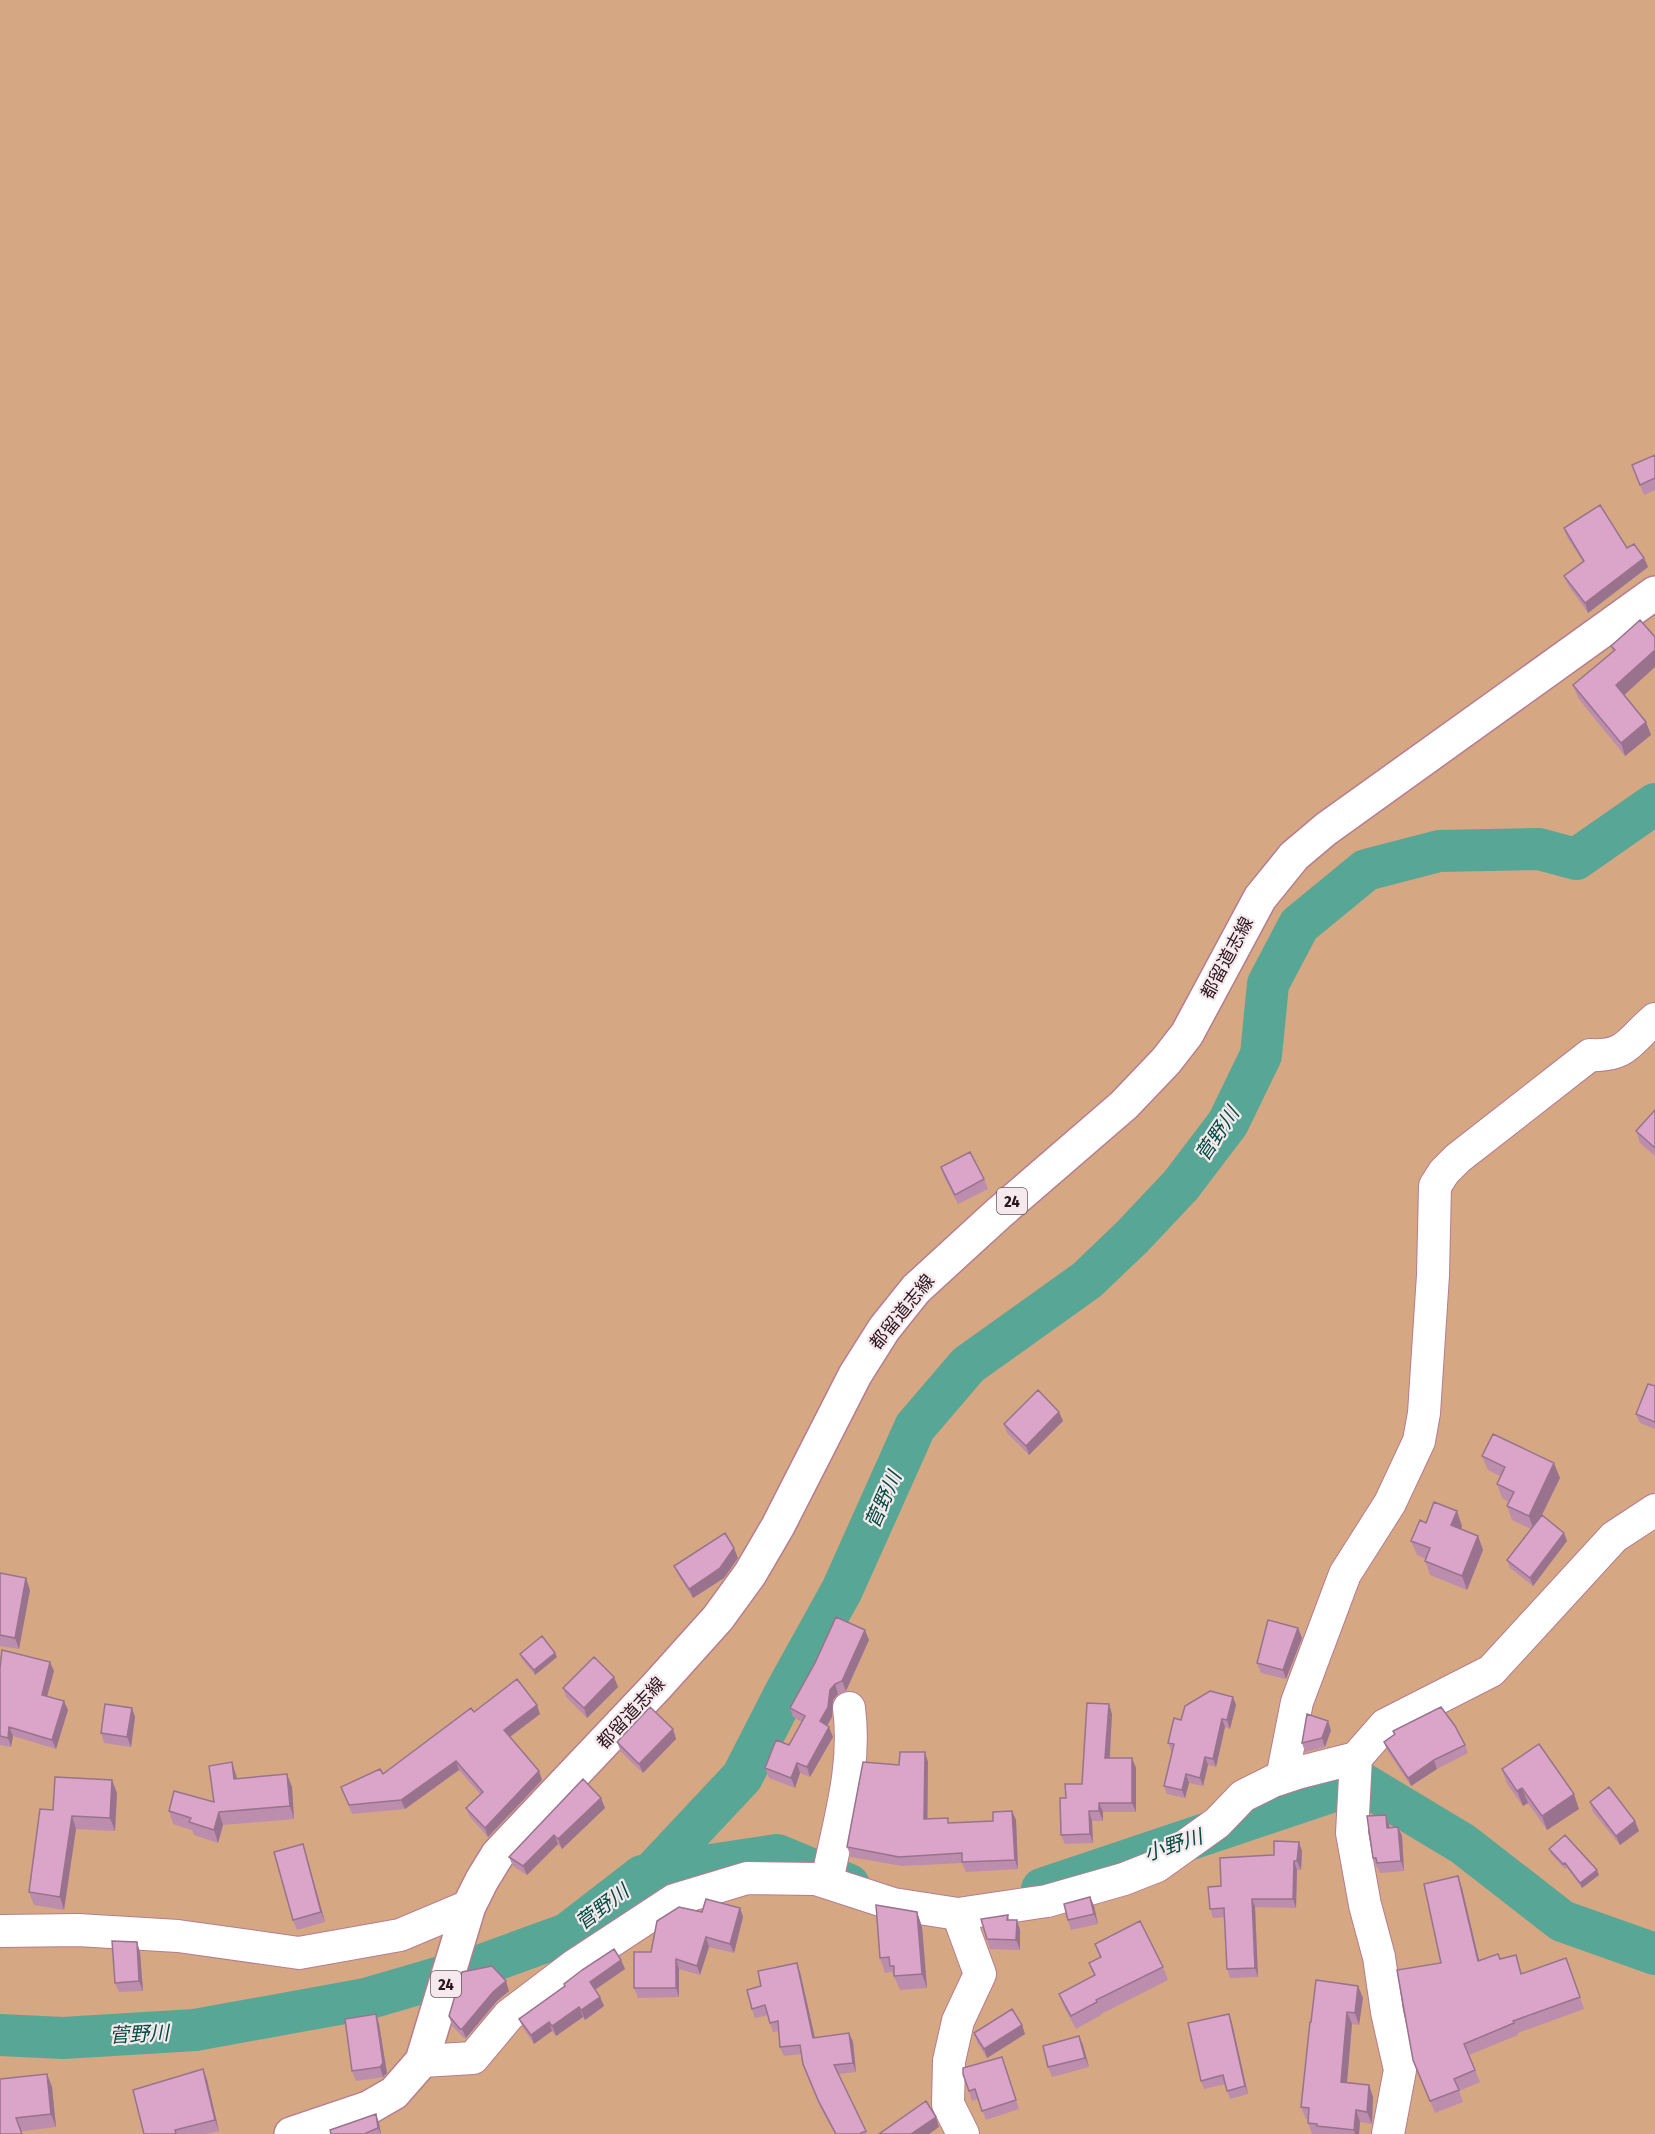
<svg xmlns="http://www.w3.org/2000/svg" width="1655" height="2134" font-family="'Fira Sans Condensed','Noto Sans JP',sans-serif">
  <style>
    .green { fill: #d5a783 }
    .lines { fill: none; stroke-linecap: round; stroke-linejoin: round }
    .river { stroke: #58a696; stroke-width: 42 }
    .minor-casing { stroke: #b77c8f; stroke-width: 34 }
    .major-casing { stroke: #b77c8f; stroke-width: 36 }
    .minor { stroke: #fff; stroke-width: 32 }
    .major { stroke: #fff; stroke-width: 33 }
    .wall { fill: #bc8dad }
    .shaded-wall { fill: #99738d }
    .building { fill: #dba4c9; stroke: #99738d; stroke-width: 1.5 }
    .labels { text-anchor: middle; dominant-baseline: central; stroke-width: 4.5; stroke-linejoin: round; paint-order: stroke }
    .shield { fill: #f6e9ed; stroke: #69555b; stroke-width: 1.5 }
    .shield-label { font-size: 16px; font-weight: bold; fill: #2c161d }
    .street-label { font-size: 18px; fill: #2c161d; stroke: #f6e9ed }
    .water-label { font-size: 20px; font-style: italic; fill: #024b40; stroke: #f6e9ed }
  </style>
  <rect width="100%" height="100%" fill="#fbd4df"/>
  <!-- green -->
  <path class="green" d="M0,0h1655v2134h-1655z"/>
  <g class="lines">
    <!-- river -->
    <path class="river" d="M651,1874l91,-97 43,-84 57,-103 73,-163 53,-62 119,-85 45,-43 49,-52 47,-62 33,-68 7,-71 31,-59 67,-55 73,-19 100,-2 37,10 79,-55
      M1042,1889l318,-107 103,62 99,77 93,33
      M0,2035l63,3 132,-8 171,-31 113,-33 88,-32 75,-58 9,-2 126,-19 72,30"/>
    <!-- minor casing -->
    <g class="minor-casing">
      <path id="minor" d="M1356,1758l-4,75 13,72 14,52 8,55 13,58 -12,64
        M1282,1778l15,-76 48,-128 45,-71 29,-62 5,-28 9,-138 2,-89 9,-14 14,-14 132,-103c37,2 40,-15 65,-36
        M827,1882c11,-58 30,-114 22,-174
        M958,1914l22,60 -22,47 -9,40 -1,43 15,30
        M0,1931l78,-1 100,6 121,17 101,-18 69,-29
        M422,2061l51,-3 36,-43 66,-50 99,-65 73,-22 69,1 77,25 65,10 89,-13 77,-22 33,-13 60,-43 26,-27 30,-15 24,-8 59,-15 29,-33 106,-54 123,-134 41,-27"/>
    </g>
    <!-- major casing -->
    <g class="major-casing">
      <path id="major" d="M291,2134l77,-26 26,-15 28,-32 47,-155 13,-26 16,-26 158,-167 62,-69 32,-44 28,-48 77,-151 29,-46 32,-40 83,-76 125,-108 42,-44 21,-27 73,-136 34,-42 32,-27 329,-236"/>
    </g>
    <!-- minor -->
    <use href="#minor" class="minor"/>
    <!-- major -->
    <use href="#major" class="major"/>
  </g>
  <!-- wall -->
  <path class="wall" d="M1655,455v35l-11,5 -12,-30z
    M1564,528l63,20 17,10 4,9 -60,46 -20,-28 -4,-9 19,-14 -16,-25z
    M1640,620l-16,75 22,27 5,13 -26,21 -47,-58 -5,-13 40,-33 -2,-6z
    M1655,1110v46l-15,-13 -4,-12z
    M941,1167l43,12 4,10 -30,15 -14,-27z
    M1655,1386v43l-15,-6 -4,-9z
    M1059,1412l4,9 -34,34 -22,-22 -3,-9z
    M1482,1456l78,22 -19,39 23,16 3,8 -34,45 -23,-18 -3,-8 24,-31 -19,-9 -5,-14 2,-4 -7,-4 -5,-14 3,-8 -12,-6z
    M1426,1523l36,3 -1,3 17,7 5,14 -16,40 -37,-15 -5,-14 1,-2 -9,-4 -6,-14z
    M738,1558l-14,20 -31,20 -15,-23 -4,-9z
    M0,1573l30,17 -11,59 -19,-3z
    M1298,1628l4,10 -16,41 -25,-6 -4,-10z
    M869,1640l-23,51 -8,3 -5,6 -1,17 -5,9 6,11 -23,40 -10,-4 -5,15 -26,-10 -4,-10 24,-23 13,-23 -9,-5 -3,-9z
    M555,1653l2,4 -22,18 -13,-16 -2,-5z
    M0,1669l54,2 -7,25 21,14 -12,39 -43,-13 -2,11 -11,-2z
    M618,1687l-31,31 -21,-21 -3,-9z
    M1233,1697l3,8 -6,24 -5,-2 -9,40 -8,-2 -5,21 -14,-3 -4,15 -18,-4 -3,-8 8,-34 -1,-1 -3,-8 13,-23z
    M132,1708l3,9 -4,30 -27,-4 -3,-10z
    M474,1712l66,2 -30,23 29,34 3,9 -54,57 -18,-20 -4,-9 15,-13 -22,-25 -54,39 -53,5 -11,-27 42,-13z
    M1112,1714l-2,44 26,10v44h-33v9h-11l1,22 -28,1 -4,-9 5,-37 16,-14z
    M673,1729l3,10 -33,34 -22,-21 -4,-10z
    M1331,1730l-6,17 -20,5 -3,-9z
    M1393,1731l72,14 3,8 -31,16 -26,17 -24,-36 -3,-8 10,-7z
    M928,1762v57l22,4 43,-2 19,-10 4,9 2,49 -52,3 -4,-9 -60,3 -51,-9 -4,-10 52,-82z
    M1502,1769l77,40 -32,21 -19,-27 -5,3 -16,-22z
    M236,1775l1,3 55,9 2,32 -71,6 -5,18 -24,-8 -2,-5 -19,-6 -4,-13 45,-9z
    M117,1793l-2,38 -39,-2 -12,81 -30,-5 -5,-13 24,-82z
    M1590,1802l49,29 -19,14 -27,-33z
    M605,1808l-43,41 -4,-5 -31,31 -14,-9 -4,-9z
    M1386,1815l4,12h8l4,9 2,35 -24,2 -2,-5h-1l-4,-10z
    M1549,1849l50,26 -17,13 -15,-20 -2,1 -14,-15z
    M1302,1851l-1,19h-4l-1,38 -41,-1 3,70 -28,1 -3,-9 -2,-52 -12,1 -3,-9 11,-23z
    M306,1854l19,68 -28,8 -4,-10z
    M1462,1888l17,72 21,-1 20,8 2,7 44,-16 18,51 -66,24v2l-49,20 11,27 -21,9 4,11 -28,11 -22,-53z
    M1090,1897l4,9 4,18 -27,6 -3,-10z
    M740,1908l3,9 -9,36 -25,-6 -9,28 -21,-6v28l-41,1 -4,-10 17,-36 51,-40z
    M917,1912l5,15 5,61 -27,2 -8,-18 -7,1 -5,-15z
    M1008,1915l1,5 11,10v20l-30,-1 -3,-10z
    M1095,1944l68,23 5,13 -67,34v1l-25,14 -12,-22 -5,-13 35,-18 -5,-13 11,-5z
    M140,1952l3,39 -24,1 -4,-9z
    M621,1960l4,9 -30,21 5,7 4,9 -19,14 -2,-3 -27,19 -4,-5 -18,13 -11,-16 -4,-9 45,-33v-2z
    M800,1972l15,66 34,-5 4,9 3,30 -18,2 29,60h-32l-14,-25 -15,-36 -3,-9 -2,-10 -17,2 -4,-9 -1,-16 -6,1 -5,-17 -13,3 -3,-9 9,-23z
    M1358,1986l5,12 -4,27 -7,-1 -5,58 22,3 4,12 -1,27 -12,-2 -1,12h-47l-4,-11v-4h-2l-5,-12 10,-85z
    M509,1991l-12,10 -31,37h-2l-12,-12 -3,-10z
    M376,2014l3,10 8,49 -4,4 -27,4 -4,-10z
    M1229,2014l3,9 16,71 -18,5 -5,-15 -21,5 -3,-8z
    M1022,2025l3,9 -38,24 -10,-16 -3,-9z
    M1079,2036l10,31 -37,10 -4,-10z
    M1005,2067l14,42 -33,11 -8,-21 -6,2 -9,-27z
    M203,2069l4,11 12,51 -13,3h-62z
    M47,2074l5,13 4,40 -56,7z
    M379,2123l2,11h-50z"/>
  <!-- shaded-wall -->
  <path class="shaded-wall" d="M1644,558l4,9 -60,46 -3,-10z
    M1655,650v17l-34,31 -5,-13z
    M1646,722l5,13 -26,21 -4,-13z
    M1059,1412l4,9 -34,34 -3,-9z
    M1554,1463l6,15 -26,53 -5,-15z
    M1457,1511l5,15 -5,13 -6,-14z
    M1564,1533l3,8 -34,45 -3,-8z
    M1478,1536l5,14 -16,40 -5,-14z
    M734,1548l4,10 -14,20 -31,20 -4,-9z
    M26,1578l4,12 -11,59 -4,-11z
    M1298,1628l4,10 -16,41 -3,-9z
    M865,1630l4,10 -23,51 -4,-10z
    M555,1653l2,4 -22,18 -1,-5z
    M50,1662l4,9 -9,33 -3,-9z
    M614,1677l4,10 -31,31 -3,-10z
    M835,1684l3,10 -5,6 -1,17 -8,14 -4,-10 10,-31z
    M1233,1697l3,8 -6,24 -3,-9z
    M64,1701l4,9 -12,39 -4,-9z
    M1109,1704l3,10 -3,54 -4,-10z
    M537,1705l3,9 -33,25 -3,-9z
    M132,1708l3,9 -4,30 -4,-10z
    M1222,1719l3,8 -9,40 -3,-8z
    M1328,1721l3,9 -6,17 -3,-9z
    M9,1727l4,9 -2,11 -3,-9z
    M829,1727l4,10 -23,40 -3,-10z
    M673,1729l3,10 -33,34 -4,-9z
    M925,1752l3,10 -1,67 -3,-10z
    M1205,1757l3,8 -5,21 -3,-8z
    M1132,1758l4,10v44l-4,-9z
    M1434,1760l3,9 -26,17 -3,-8z
    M456,1761l3,9 -54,39 -4,-9z
    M232,1762l4,13 3,16 -5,-12z
    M797,1763l3,10 -5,15 -4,-10z
    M539,1771l3,9 -54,57 -3,-9z
    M287,1774l5,13 2,32 -4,-13z
    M1186,1774l3,9 -4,15 -3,-8z
    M112,1780l5,13 -2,38 -5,-13z
    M1522,1788l6,15 -5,3 -6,-15z
    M1574,1794l5,15 -32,21 -5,-14z
    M601,1798l4,10 -43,41 -4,-10z
    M1099,1803l4,9v9l-4,-10z
    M1012,1811l4,9 2,49 -3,-9z
    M1089,1811l3,10 1,22 -3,-9z
    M219,1812l4,13 -5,18 -4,-13z
    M1386,1815l3,9 1,13 -3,-9z
    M72,1816l4,13 -12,81 -4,-13z
    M1635,1821l4,10 -19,14 -4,-9z
    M1398,1827l4,9 2,35 -3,-10z
    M554,1835l4,9 -31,31 -4,-9z
    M1299,1842l3,9 -1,19 -4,-9z
    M303,1844l3,10 19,68 -4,-10z
    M1294,1861l3,9 -1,38 -3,-9z
    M1597,1870l2,5 -17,13 -2,-5z
    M1458,1876l4,12 20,85 -4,-12z
    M1090,1897l4,9 4,18 -4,-10z
    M1252,1899l3,8 3,70 -3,-9z
    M740,1908l3,9 -9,36 -4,-9z
    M917,1912l5,15 5,61 -5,-14z
    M1017,1920l3,10v20l-4,-10z
    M706,1937l3,10 -9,28 -3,-9z
    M137,1942l3,10 3,39 -4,-10z
    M676,1959l3,10v28l-3,-9z
    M621,1960l4,9 -32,22 -3,-9z
    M797,1963l3,9 17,75 -4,-9z
    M506,1981l3,10 -12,10 -31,37 -4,-9 31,-37z
    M1358,1986l5,12 -4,27 -4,-12z
    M600,1997l4,9 -19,14 -4,-10z
    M579,2007l4,10 -27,19 -4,-10z
    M1347,2012l5,12 -6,70 -5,-12z
    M376,2014l3,10 8,49 -4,4 -3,-10z
    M1229,2014l3,9 16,71 -3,-8z
    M549,2022l3,9 -18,13 -3,-9z
    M1022,2025l3,9 -38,24 -3,-9z
    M849,2033l4,9 3,30 -3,-9z
    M1079,2036l4,9 6,22 -4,-9z
    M203,2069l4,11 12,51 -4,-11z
    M47,2074l5,13 4,40 -5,-13z
    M1369,2085l4,12 -1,27 -5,-12z
    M1356,2110l4,12 -1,12h-4l-1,-4z
    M376,2114l3,9 2,11 -3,-6z
    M936,2117l3,10 -10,7h-18z"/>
  <!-- building -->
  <path class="building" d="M1655,455v23l-15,7 -8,-20z
    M1600,505l27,43 7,-4 10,14 -59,45 -21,-27 20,-15 -20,-33z
    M1640,620l15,17v13l-39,35 30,37 -25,21 -48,-58 42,-35 -4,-4z
    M1655,1110v38l-19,-17z
    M970,1152l14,27 -29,16 -14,-28z
    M1648,1384l7,2v36l-19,-8z
    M1038,1390l21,22 -33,34 -22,-22z
    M1493,1434l61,29 -25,53 -22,-10 7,-14 -17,-8 8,-17 -23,-11z
    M1434,1502l23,9 -6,14 27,11 -16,40 -37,-15 5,-13 -19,-7 9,-21 6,3z
    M1542,1515l22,18 -34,45 -23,-18z
    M725,1533l9,15 -14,20 -31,21 -15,-23z
    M0,1573l26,5 -11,60 -15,-3z
    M836,1617l29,13 -23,51 -7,3 -5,6 -2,17 -8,14 9,6 -22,40 -10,-4 -6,15 -26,-10 11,-28 13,5 16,-29 -15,-8 25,-45z
    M1268,1620l30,8 -15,42 -26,-7z
    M542,1636l13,17 -21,17 -14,-16z
    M2,1650l48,12 -8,33 22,6 -12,39 -43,-13 -1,11 -8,-2v-67z
    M594,1657l20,20 -30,31 -21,-20z
    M517,1679l20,26 -33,25 35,41 -54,57 -19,-20 17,-16 -27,-31 -55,39 -52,5 -8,-18 39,-18 3,5 88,-66 3,4z
    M1210,1691l23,6 -6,23 -5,-1 -9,40 -8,-2 -5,21 -14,-4 -4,16 -18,-4 10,-42 -6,-1 6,-25 7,2 4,-14z
    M1087,1703l22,1 -4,54h27v45h-33v8h-10l1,23 -29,1 -1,-37h6l-1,-14h17z
    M105,1704l27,4 -5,29 -26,-4z
    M650,1707l23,22 -34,35 -22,-22z
    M1441,1707l14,19 10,19 -31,15 -26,18 -24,-36 11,-8 -2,-3z
    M1307,1714l21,7 -6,17 -20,5z
    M1539,1744l35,50 -32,22 -20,-28 -5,3 -15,-22z
    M900,1752h25l-1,67 24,-1v5l45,-2v-9l19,-1 3,49 -53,2v-9l-63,4 -52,-10 16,-85 36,3z
    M232,1762l2,17 53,-5 3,32 -71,6 -5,18 -25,-8 2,-4 -22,-7 5,-20 40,11 -5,-36z
    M55,1777l57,3 -2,38 -38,-2 -12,81 -31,-5 11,-83 13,1z
    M583,1779l18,19 -43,41 -4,-4 -31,31 -14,-9z
    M1609,1787l26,34 -19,15 -26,-34z
    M1386,1815l1,13 11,-1 3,34 -24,2 -1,-5h-3l-6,-42z
    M1565,1835l32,35 -17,13 -15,-20 -2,1 -14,-15z
    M1274,1841l25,1 -2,19h-3l-1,38h-41l3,69 -28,1 -3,-61 -14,1 -2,-22 13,-1 -1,-28 54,-3z
    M303,1844l18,68 -28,8 -19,-68z
    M1458,1876l20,85 20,-7 2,5 16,-4 5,19 45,-16 14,39 -67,24 1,2 -50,21 11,26 -21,9 5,11 -29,11 -17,-41 -16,-90 44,-7 -17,-79z
    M1090,1897l4,17 -26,6 -4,-16z
    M706,1899l34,9 -10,36 -24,-7 -9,29 -21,-7v29h-42v-36h17l6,-31 22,-14 23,5z
    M876,1905l41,7 5,62 -28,2v-10h-4l-1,-9 -9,1z
    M1008,1915l-1,5h10l-1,20 -29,-1 -6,-20z
    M1140,1921l23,46 -67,33 1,2 -26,14 -12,-22 36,-19 -6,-12 12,-6 -6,-13z
    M112,1941l25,1 2,39 -24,2z
    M614,1949l7,11 -31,22 10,15 -19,13 -2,-3 -27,19 -3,-4 -18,13 -12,-16 46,-33 -1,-2 18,-14z
    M797,1963l16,75 36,-5 4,30 -19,2 32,66 -7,3h-23l-18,-34 -15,-36 -3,-19 -20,2 -2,-26 -8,2 -5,-18 -13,4 -5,-19 14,-4 -3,-15z
    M492,1966l14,15 -13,11 -31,37h-2l-11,-13 13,-44z
    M1316,1980l42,6 -3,27 -8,-1 -6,70 28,3 -2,27 -11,-2 -2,20 -37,-4v-2l-9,-1 1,-15 -8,-1 9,-85h1z
    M1012,2009l10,16 -38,24 -10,-16z
    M376,2014l7,49 -3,4 -28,4 -7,-52z
    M1229,2014l16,72 -18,5 -4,-16 -22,6 -13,-58z
    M1079,2036l6,22 -37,9 -5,-21z
    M1002,2057l14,43 -34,11 -7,-22 -6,2 -6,-17v-6z
    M203,2069l12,51 -40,10 1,4h-32l-11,-44z
    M47,2074l4,40 -35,4 6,16h-22v-55z
    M926,2101l10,16 -25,17h-32z
    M376,2114l2,14 -12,5v1h-35l-1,-4z"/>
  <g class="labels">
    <!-- shield labels -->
    <g class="shield">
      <rect x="997" y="1188" width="30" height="26" rx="4.5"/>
      <rect x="431" y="1971" width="30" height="26" rx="4.5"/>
    </g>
    <g class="shield-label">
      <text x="1012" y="1201">24</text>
      <text x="446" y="1984">24</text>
    </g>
    <!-- street labels -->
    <g class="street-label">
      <text transform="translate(1227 958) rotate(-62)">都留道志線</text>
      <text transform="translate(902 1312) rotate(-51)">都留道志線</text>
      <text transform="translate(631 1713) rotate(-47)">都留道志線</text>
    </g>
    <!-- water labels -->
    <g class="water-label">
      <text transform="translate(1217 1134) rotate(-56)">菅野川</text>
      <text transform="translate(883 1500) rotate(-66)">菅野川</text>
      <text transform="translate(1173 1845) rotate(-18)">小野川</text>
      <text transform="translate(602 1907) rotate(-37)">菅野川</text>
      <text transform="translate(139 2034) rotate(-3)">菅野川</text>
    </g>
  </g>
</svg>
